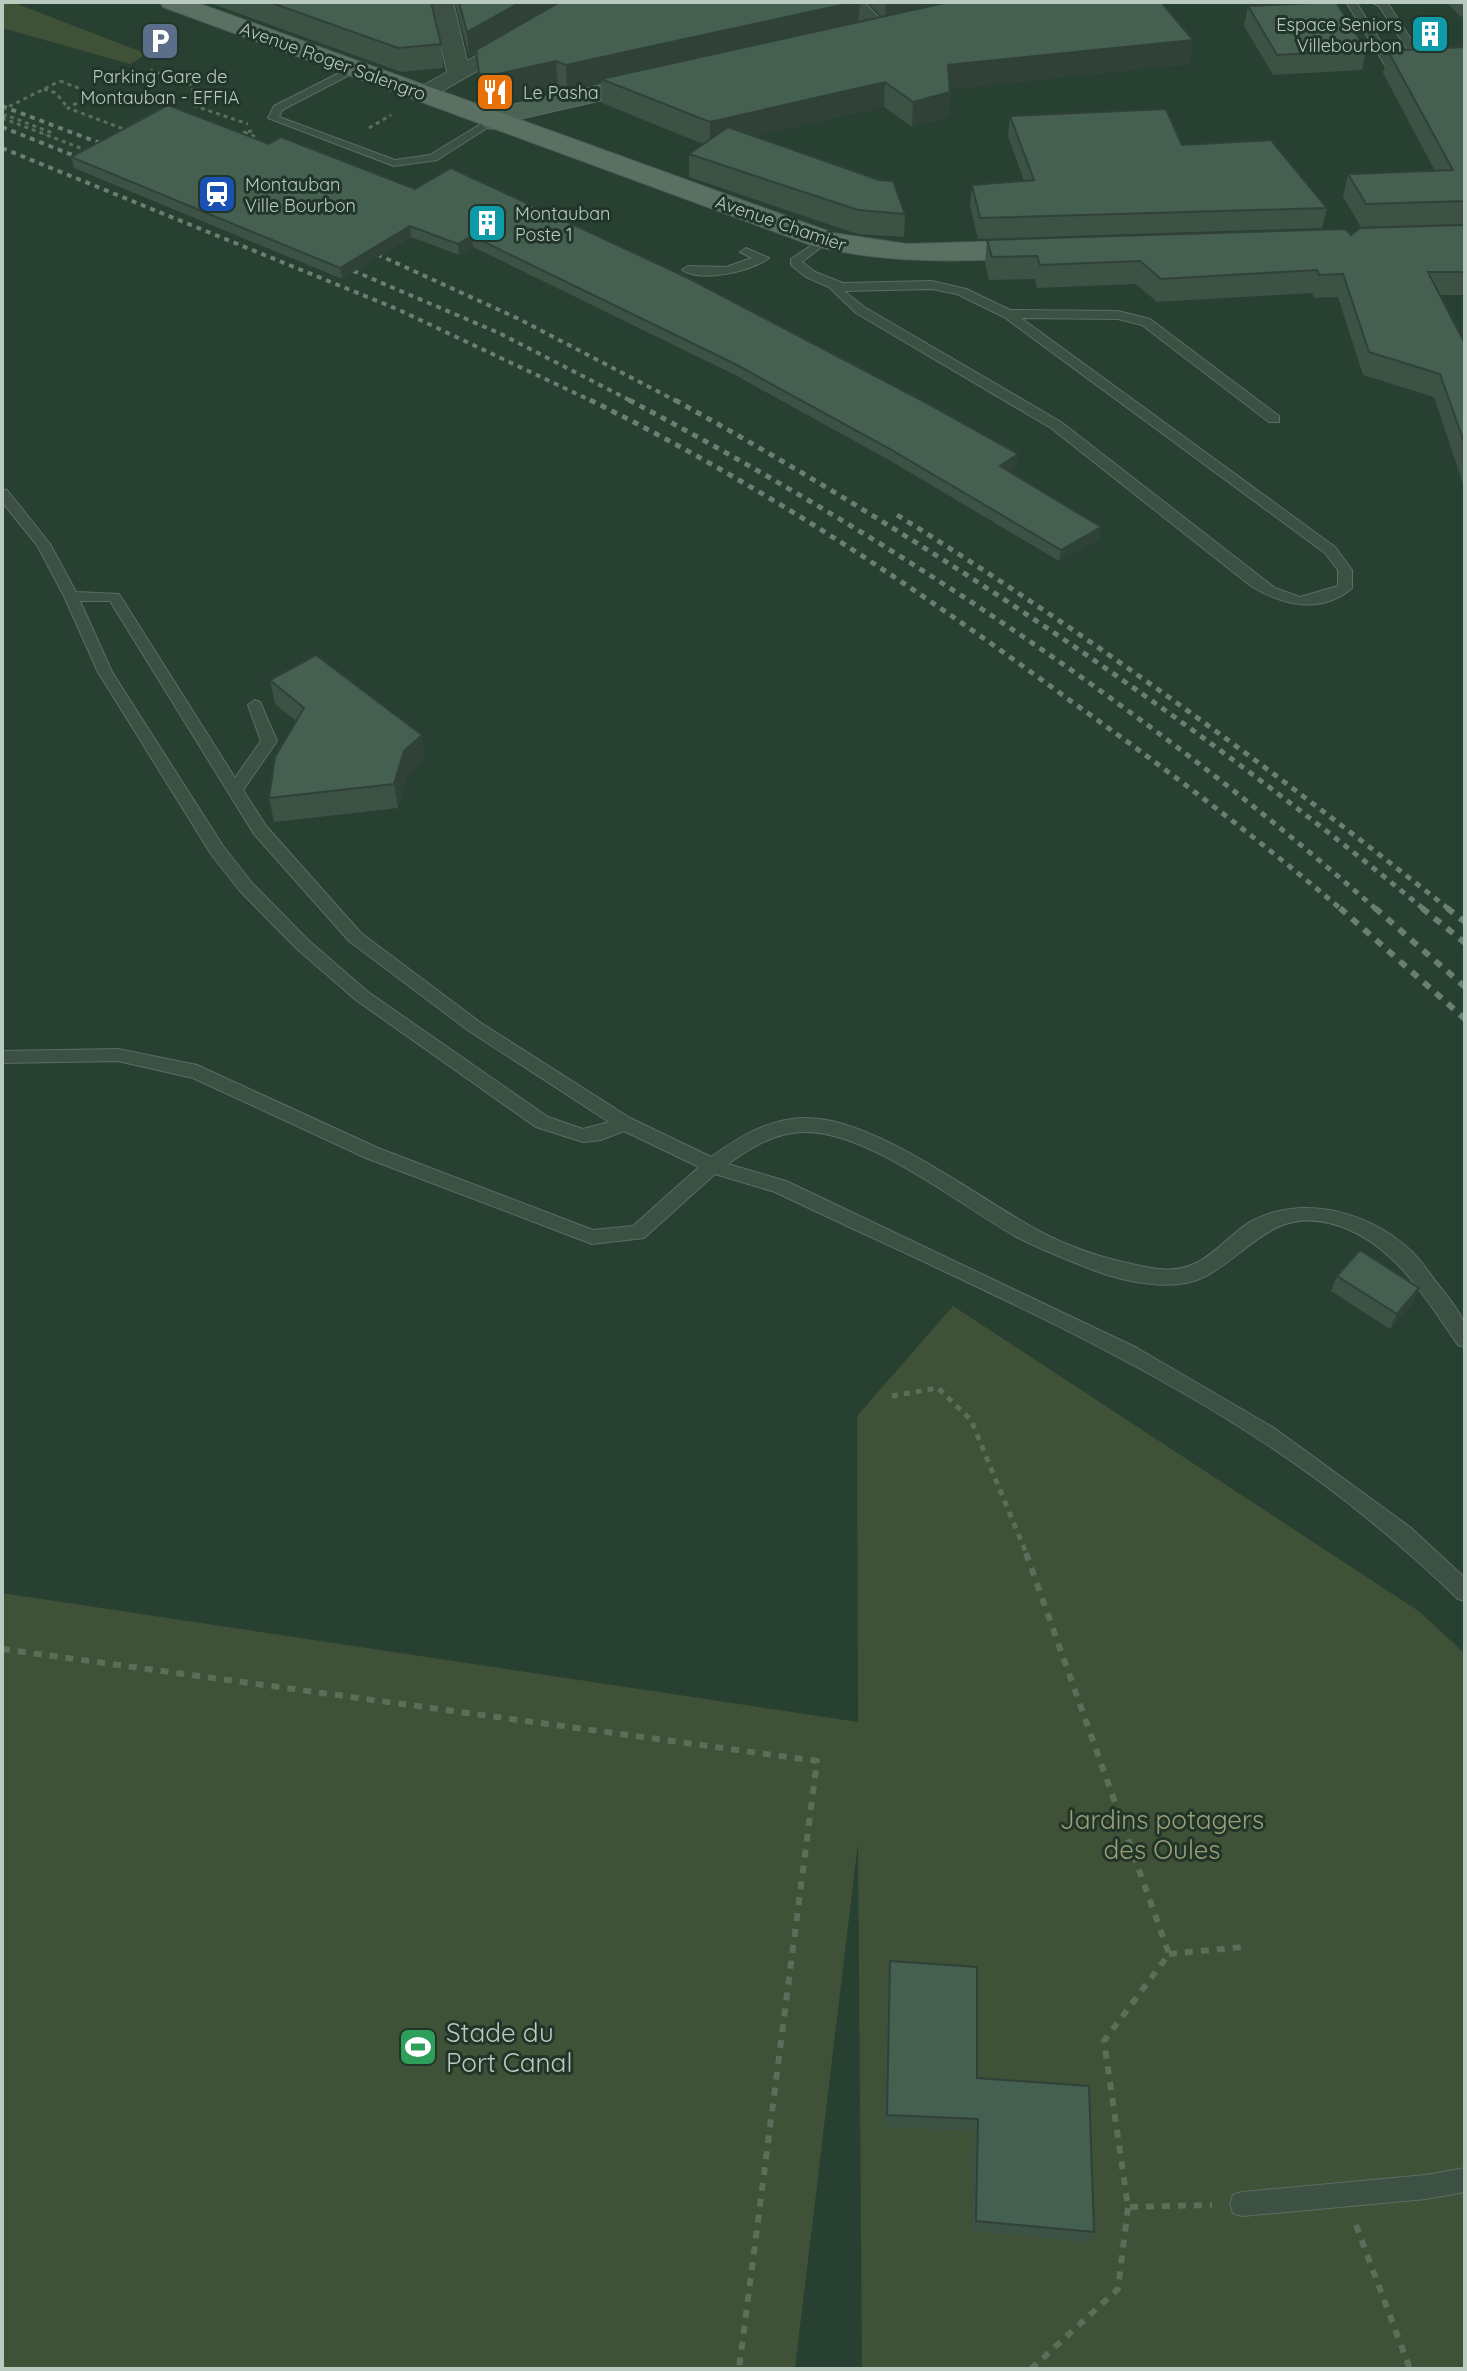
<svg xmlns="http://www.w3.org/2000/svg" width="1467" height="2371" font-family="Quicksand,sans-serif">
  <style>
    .green { fill: #3f5137 }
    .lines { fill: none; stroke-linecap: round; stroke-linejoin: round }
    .lane-casing { stroke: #5a6e62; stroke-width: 2 }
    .street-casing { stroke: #5a6e62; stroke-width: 2 }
    .secondary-casing { stroke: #5a6e62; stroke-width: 2 }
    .primary-casing { stroke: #495d51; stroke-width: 2 }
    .path-far2 { stroke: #5b6e5a; stroke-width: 3; stroke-dasharray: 4 4; stroke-linecap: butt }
    .path-far1 { stroke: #5b6e5a; stroke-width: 5; stroke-dasharray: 6 6; stroke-linecap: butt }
    .path { stroke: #5b6e5a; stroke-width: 6; stroke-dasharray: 8 8; stroke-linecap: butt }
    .lane { fill: #3c5044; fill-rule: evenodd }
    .street { fill: #3c5044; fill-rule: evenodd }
    .secondary { fill: #4b6355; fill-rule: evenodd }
    .primary { fill: #5b7063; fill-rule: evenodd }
    .rail-far2 { stroke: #687f71; stroke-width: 4; stroke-dasharray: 5 5; stroke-linecap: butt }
    .rail-far1 { stroke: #687f71; stroke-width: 5; stroke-dasharray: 6 6; stroke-linecap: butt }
    .rail { stroke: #687f71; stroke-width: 6; stroke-dasharray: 8 8; stroke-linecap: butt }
    .path-bridge { stroke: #5b6e5a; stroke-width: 3; stroke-dasharray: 4 4; stroke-linecap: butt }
    .wall { fill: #3b5245 }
    .shaded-wall { fill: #304238 }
    .building { fill: #455f50; stroke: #304238; stroke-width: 2 }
    .labels { text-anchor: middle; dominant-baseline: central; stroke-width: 6; stroke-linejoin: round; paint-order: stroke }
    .far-poi-label { font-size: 18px; fill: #b9cbc1; stroke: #213629; text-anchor: start }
    .far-street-label { font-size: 18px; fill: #b9cbc1; stroke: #213629 }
    .near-park-label { font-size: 26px; fill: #9d9f79; stroke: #213629 }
    .near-poi-label { font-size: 26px; fill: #b9cbc1; stroke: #213629; text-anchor: start }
  </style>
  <rect width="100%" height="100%" fill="#284032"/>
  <!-- green -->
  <path class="green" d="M2,2h10l135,52 -17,10 -128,-36z
    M953,1306l467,306 45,42v715h-603l-4,-526 -63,526h-793v-776l856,129 -1,-306z"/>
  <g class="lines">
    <!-- lane casing -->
    <g class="lane-casing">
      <path id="lane" d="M1346,2h10l39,63 22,-1 -38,-58 -8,-4h16l42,65 -1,2 -40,1z
        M353,66l4,1v4l-75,39 -3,7 116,43 35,-5 59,-36 9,2 -61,39 -43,6 -126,-48 6,-12z
        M824,237l4,1v4l-26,20 13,10 28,11 89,-2 34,8 44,21 108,1 32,8 129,97v6h-10l-127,-97 -24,-6 -97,-1 314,229 17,23v18c-31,27 -70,17 -101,-2l-200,-158 -195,-115 -27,-26 -23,-10 -15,-12v-6zM932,289l25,5 47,23 321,236 13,17v16l-38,11 -25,-9 -214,-166 -197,-115 -20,-16z
        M746,248l23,10c-18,13 -68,25 -87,12l6,-4 38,1 26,-9 -12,-6z
        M2,489l5,1 43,54 26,48 43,2 116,184 26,-37 -13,-36 7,-5 5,2 17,39 -34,49 23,36 95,107 120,90 149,95 81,39c28,-20 57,-38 93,-39 66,-2 166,74 223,106 28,17 64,31 96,38 23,5 48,13 71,2 21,-9 38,-32 58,-43 57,-31 138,-3 174,47 10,16 32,38 38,55 3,6 1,17 1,24l-7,-2c-34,-49 -67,-107 -129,-122 -57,-14 -81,31 -123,53 -32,17 -81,6 -113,-6 -25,-10 -54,-21 -78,-34 -55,-31 -147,-105 -210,-104 -30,0 -53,15 -77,32l58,17 351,167 137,80 137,100 54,50v23l-7,-2c-61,-59 -127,-113 -198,-159 -150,-98 -324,-171 -485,-248l-60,-18 -71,64 -52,6 -226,-86 -173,-80 -75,-17 -116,2v-12l116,-2 79,16 181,83 215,82 40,-4 66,-59 -75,-36 -23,9 -18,2 -47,-15 -180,-127 -60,-52 -56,-57 -29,-37 -113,-182 -34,-76 -27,-51 -35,-43zM80,601h30l144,233 95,107 120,90 140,91 -26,7 -35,-12 -180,-125 -60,-52 -56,-57 -29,-37 -111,-174z
        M1465,2168v24l-39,7 -184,17 -9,-3 -3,-9 3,-9 9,-3 184,-17z"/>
    </g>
    <!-- street casing -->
    <g class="street-casing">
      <path id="street" d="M431,2h22l14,59 104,-59h26l-174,100 -8,-2 -3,-5 3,-5 32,-18z
        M841,2h23l28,29 -11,6 -8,-1z"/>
    </g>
    <!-- secondary casing -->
    <g class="secondary-casing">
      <path id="secondary" d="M659,72l9,3 4,5 -4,5 -149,34 -26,10 -9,-2 -4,-6 4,-6 18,-8z"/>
    </g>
    <!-- primary casing -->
    <g class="primary-casing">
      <path id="primary" d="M160,2h35l638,231 74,11 140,-4 10,3 4,6 -4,6 -10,3c-79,3 -155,7 -233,-12l-651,-239z"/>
    </g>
    <!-- path-far2 -->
    <path class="path-far2" d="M150,70l42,15 3,21 53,18
      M60,81l34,13 -26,14 61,23
      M44,89l12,4 12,15
      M3,117l3,-2 44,17 -5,3
      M2,118l89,34
      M369,128l22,-13
      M252,131l-8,1 12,5"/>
    <!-- path-far1 -->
    <path class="path-far1" d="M892,1396l46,-8 33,32 56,135"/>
    <!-- path -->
    <path class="path" d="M1026,1553l143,401 -65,87 24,166 84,-2
      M2,1649l815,112 -78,608
      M1169,1954l73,-7
      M1356,2225l54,144
      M1031,2369l87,-80 10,-82"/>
    <!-- lane -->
    <use href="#lane" class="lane"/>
    <!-- street -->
    <use href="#street" class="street"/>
    <!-- secondary -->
    <use href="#secondary" class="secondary"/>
    <!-- primary -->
    <use href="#primary" class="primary"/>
    <!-- rail-far2 -->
    <path class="rail-far2" d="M2,106l116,44
      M2,127l93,37
      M2,148l395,161 197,93
      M359,246l160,73 159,83
      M335,263l164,70 134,69"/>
    <!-- rail-far1 -->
    <path class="rail-far1" d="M590,400c169,83 327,188 478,299 94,67 186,136 274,211
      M629,400c264,139 524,313 748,510
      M675,400c265,147 515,317 750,510
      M897,515c193,120 375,254 553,395"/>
    <!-- rail -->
    <path class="rail" d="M1340,908l125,111
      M1375,908l90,79
      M1422,908l43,35
      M1447,908l18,14"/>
    <!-- path-bridge -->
    <path class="path-bridge" d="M2,110l58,-29"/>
  </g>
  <!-- wall -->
  <path class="wall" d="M207,2h224l10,42 2,24 -42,4z
    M455,2h405l-1,20 23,-5 -14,-15h293l32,38 -4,24 -239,25 -2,28 -36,10 -28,-20 -130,29 151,78 -1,23 -47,-3 -168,-57v-23l14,-10 -101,-41 -1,-21 -34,7 -9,-4 -57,13h-20l-5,-45 -7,3z
    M1446,2h19v14l-4,1z
    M1248,6l118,44 -4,20 -89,5 -29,-49z
    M1465,47v177l-104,3 -18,-30 5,-23 87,-3 -52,-98 5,-22z
    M168,105l849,361 -9,5 91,68 -40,22 -170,-101 -154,-85 -262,-128 -14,8 -48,-18 -69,42 -268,-111 -3,-11z
    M1010,116l172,29 145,63 -5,20 -344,11 -8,-33 2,-21 52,-4 -16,-45z
    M1465,225v70h-25l25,49v146l-31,-93 -71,-22 -25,-78 -24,1 -2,-5 -155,9 -21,-18 -99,4 -2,-9 -46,1 -4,-17 2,-23 364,-5z
    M270,680l155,79 -17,16 -10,33 -124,14 -5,-24 27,-77 -21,-17z
    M1337,1276l76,27 -23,26 -59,-38z
    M890,1961l204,271 -7,10 -115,-11 2,-100 -90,-4 3,-152z"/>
  <!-- shaded-wall -->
  <path class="shaded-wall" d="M521,2h44l-96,54 -2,-24z
    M855,2h5l-2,23 -257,54v3l-34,7 -1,-24z
    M886,2h76l-77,17z
    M1193,40l-4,24 -243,26 2,-25z
    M556,61l2,24 -57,13 -3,-24z
    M885,82l-1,25 -174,40v-25z
    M950,92l-2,25 -36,10 1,-25z
    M410,226l1,11 -69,42 -2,-11z
    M472,236l1,11 -14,8 -1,-11z
    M1018,454l-1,12 -18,12 1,-12z
    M1101,527l-2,12 -40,22 2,-11z
    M422,735l3,24 -17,16 -10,33 -4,-24 10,-33z
    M1419,1288l-6,15 -23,26 7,-15z"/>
  <!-- building -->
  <path class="building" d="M269,2h162l10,42 -43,4z
    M459,2h62l-54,30z
    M560,2h295l-289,63 -10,-4 -58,13h-19l-3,-24z
    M949,2h212l32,38 -245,25 2,27 -37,10 -28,-20 -175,40 -109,-43z
    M1336,2l30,48 -89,5 -29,-49z
    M1465,47v154l-99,3 -18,-30 105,-4 -65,-119z
    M168,105l101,39 12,-7 134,52 36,-21 237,110 233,122 97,54 -18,12 101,61 -40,23 -171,-101 -155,-85 -263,-128 -14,8 -48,-18 -70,42 -269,-111z
    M1166,109l16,36 89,-5 56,68 -347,10 -8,-33 62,-5 -24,-64z
    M728,127l151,53 14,1 12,33 -47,-4 -169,-56z
    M1465,225v47h-37l37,72v101l-25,-71 -71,-22 -26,-78 -24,1 -2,-5 -156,9 -21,-18 -100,4 -3,-9 -45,1 -5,-17 359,-11 5,6 9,-7z
    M316,655l106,80 -18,16 -10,33 -125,14 6,-41 29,-49 -34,-28z
    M1360,1250l59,38 -22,26 -60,-38z
    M890,1961l87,6v111l112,8 5,146 -118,-11 2,-102 -91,-4z"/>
  <!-- icons -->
  <defs>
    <g id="building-square" transform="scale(2)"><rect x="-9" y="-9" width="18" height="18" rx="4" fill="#0f9aa8" stroke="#213629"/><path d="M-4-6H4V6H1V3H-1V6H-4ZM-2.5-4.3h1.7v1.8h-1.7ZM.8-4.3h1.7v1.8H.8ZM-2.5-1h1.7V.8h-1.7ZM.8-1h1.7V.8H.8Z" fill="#fff"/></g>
    <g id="parking-square" transform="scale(2)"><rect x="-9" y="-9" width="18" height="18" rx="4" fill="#5c6f8a" stroke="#213629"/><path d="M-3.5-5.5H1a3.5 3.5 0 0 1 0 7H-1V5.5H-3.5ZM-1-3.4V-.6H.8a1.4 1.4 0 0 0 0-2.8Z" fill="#fff"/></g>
    <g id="restaurant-square" transform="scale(2)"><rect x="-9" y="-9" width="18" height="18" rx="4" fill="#e8710a" stroke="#213629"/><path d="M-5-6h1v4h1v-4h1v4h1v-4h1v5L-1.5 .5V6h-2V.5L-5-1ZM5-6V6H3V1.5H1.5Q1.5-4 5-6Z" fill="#fff"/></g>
    <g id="station-square" transform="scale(2)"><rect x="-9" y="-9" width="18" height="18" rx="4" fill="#1a4fb4" stroke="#213629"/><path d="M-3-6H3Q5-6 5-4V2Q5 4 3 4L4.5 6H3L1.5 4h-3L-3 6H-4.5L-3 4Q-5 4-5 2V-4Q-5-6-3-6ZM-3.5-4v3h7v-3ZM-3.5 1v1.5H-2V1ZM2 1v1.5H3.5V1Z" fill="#fff"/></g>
    <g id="stadium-square" transform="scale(2)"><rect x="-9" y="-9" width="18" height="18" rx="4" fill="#2e9e5b" stroke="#213629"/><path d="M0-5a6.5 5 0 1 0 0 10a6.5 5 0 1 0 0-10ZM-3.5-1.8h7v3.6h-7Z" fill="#fff"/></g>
  </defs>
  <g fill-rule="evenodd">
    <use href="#building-square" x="1430" y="34"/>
    <use href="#parking-square" x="160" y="41"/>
    <use href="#restaurant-square" x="495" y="92"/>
    <use href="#station-square" x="217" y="194"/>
    <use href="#building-square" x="487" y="223"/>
    <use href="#stadium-square" x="418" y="2047"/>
  </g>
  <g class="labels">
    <!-- far-poi labels -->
    <g class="far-poi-label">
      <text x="1402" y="24" text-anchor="end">Espace Seniors<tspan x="1402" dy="21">Villebourbon</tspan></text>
      <text x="160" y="76" text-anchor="middle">Parking Gare de<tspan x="160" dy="21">Montauban - EFFIA</tspan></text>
      <text x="523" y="92">Le Pasha</text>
      <text x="245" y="184">Montauban<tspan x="245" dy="21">Ville Bourbon</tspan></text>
      <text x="515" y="213">Montauban<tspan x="515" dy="21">Poste 1</tspan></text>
    </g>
    <!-- far-street labels -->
    <g class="far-street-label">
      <text transform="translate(333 61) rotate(20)">Avenue Roger Salengro</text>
      <text transform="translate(781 223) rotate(19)">Avenue Chamier</text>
    </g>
    <!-- near-park labels -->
    <g class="near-park-label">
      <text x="1162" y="1819">Jardins potagers<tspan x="1162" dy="30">des Oules</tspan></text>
    </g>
    <!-- near-poi labels -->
    <g class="near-poi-label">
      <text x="446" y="2032">Stade du<tspan x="446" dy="30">Port Canal</tspan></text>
    </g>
  </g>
  <!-- border -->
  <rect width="1467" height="2371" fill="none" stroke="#b9cbc1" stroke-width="8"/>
</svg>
